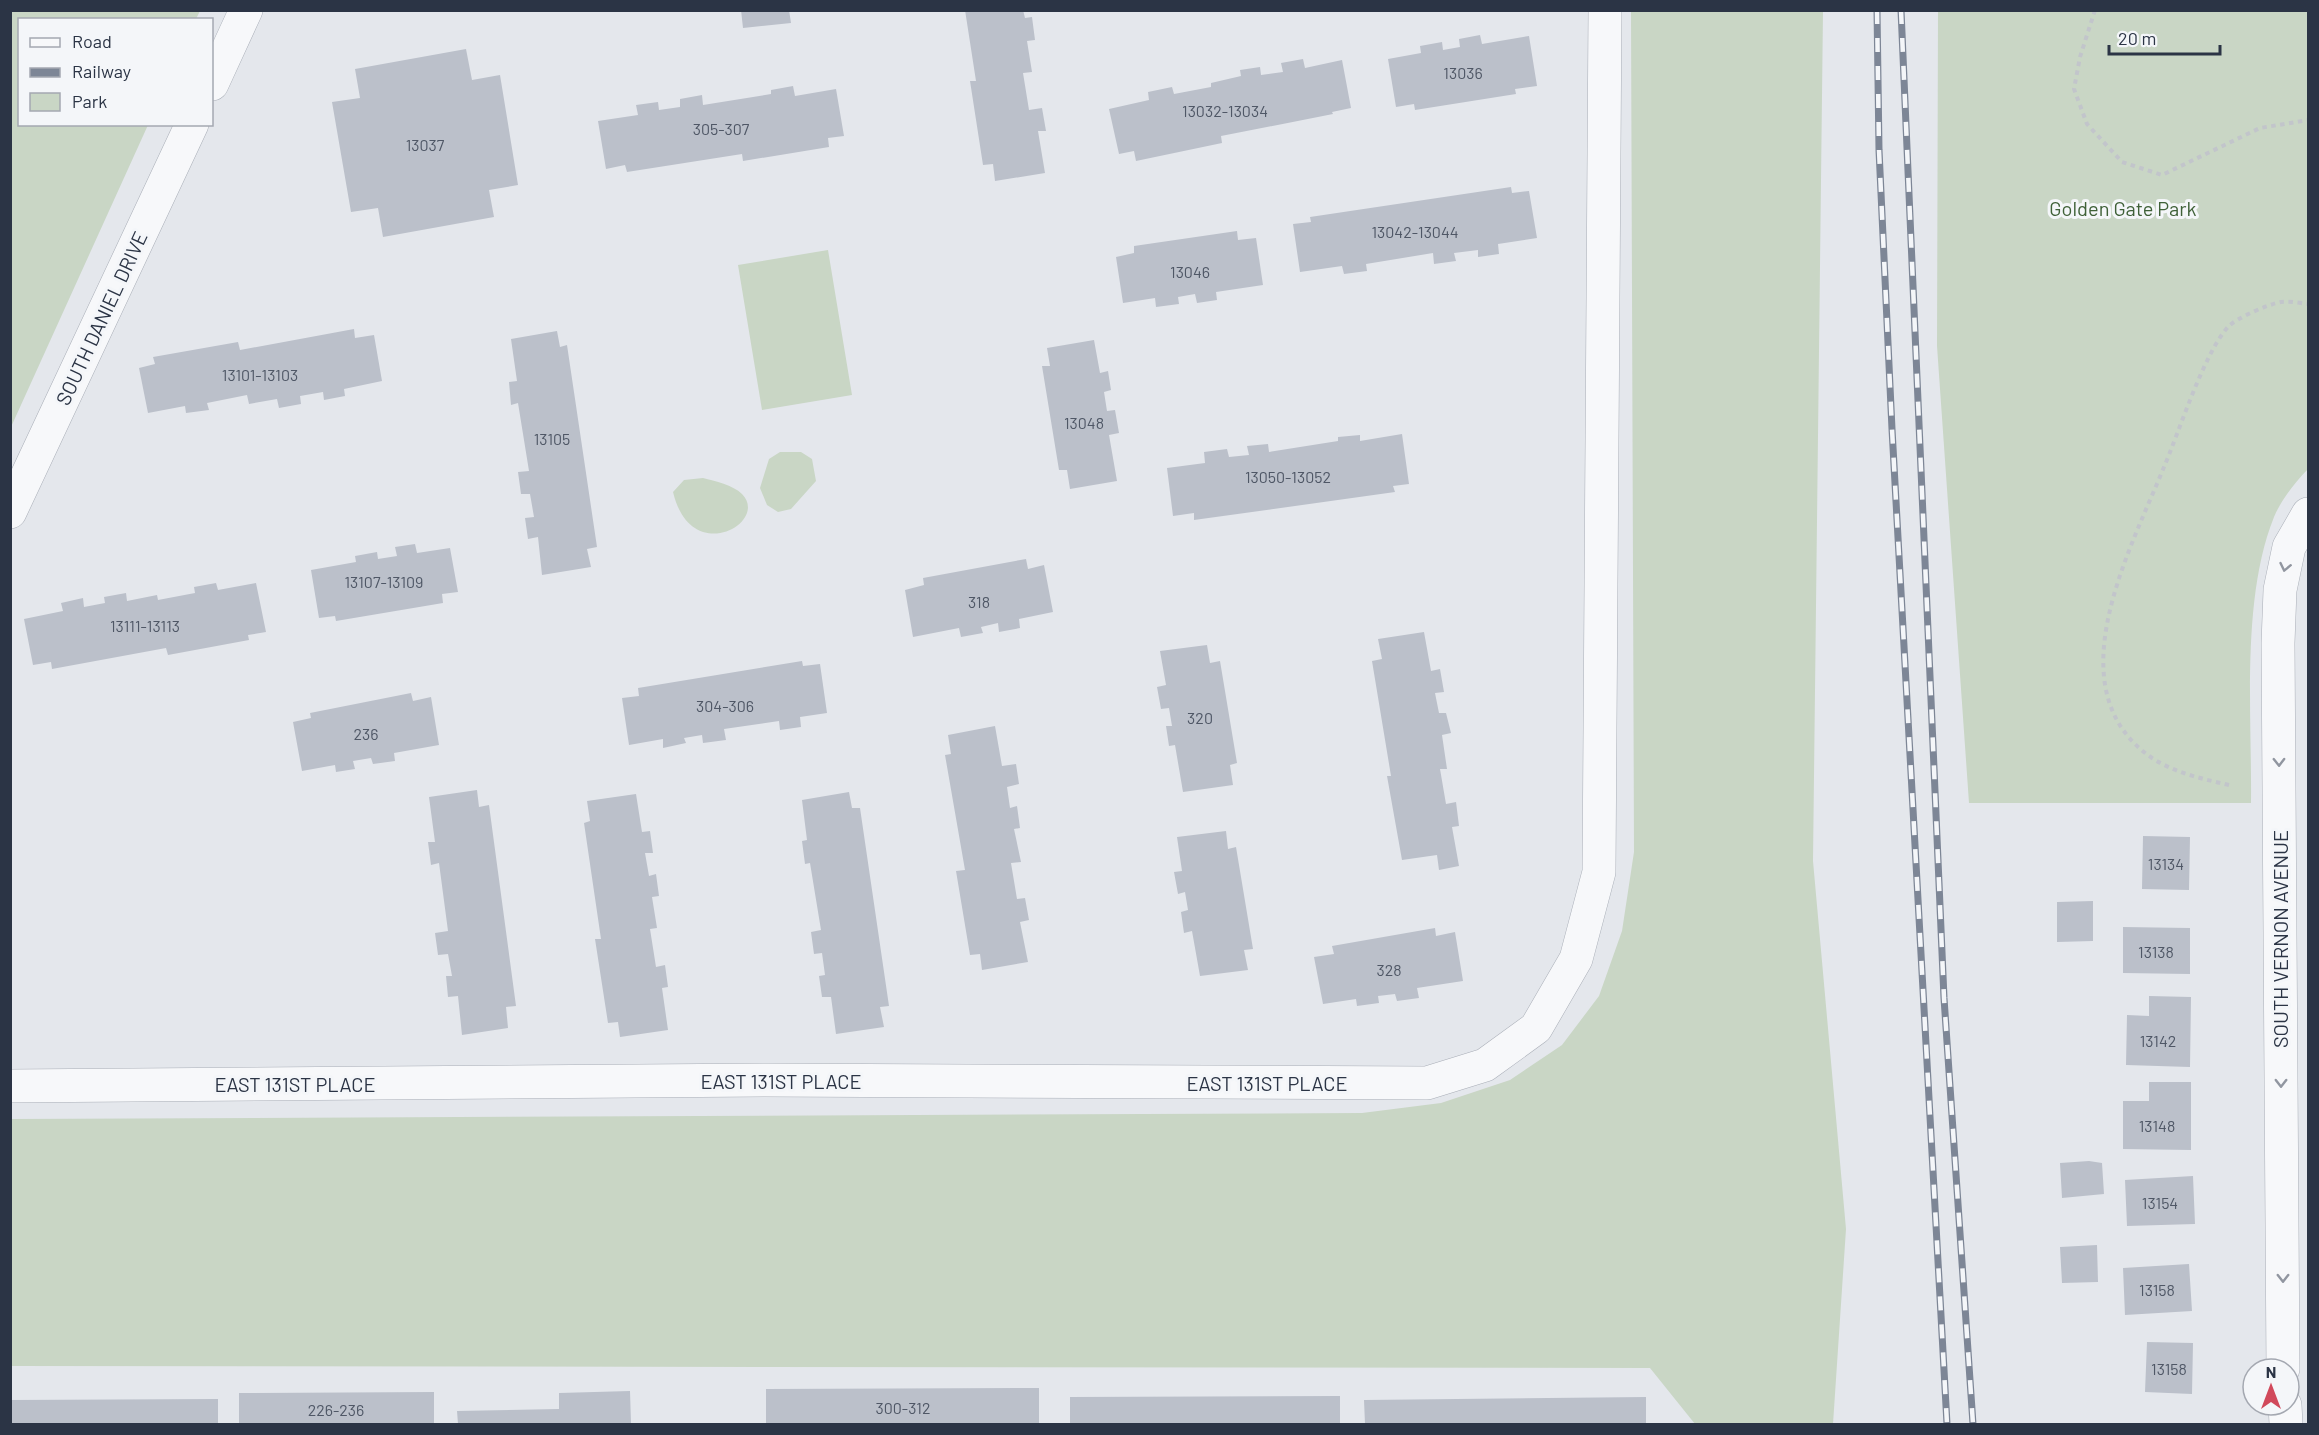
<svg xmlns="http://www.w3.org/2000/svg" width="2319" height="1435" font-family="Barlow,sans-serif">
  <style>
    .green { fill: #c9d6c5 }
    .building { fill: #bbc0ca }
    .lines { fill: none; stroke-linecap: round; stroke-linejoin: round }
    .minor-casing { stroke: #a9aeb7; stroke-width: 34 }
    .path { stroke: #c2c5cb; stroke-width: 4; stroke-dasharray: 4.5 4.5; stroke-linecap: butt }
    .minor { stroke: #f7f8fa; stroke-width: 33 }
    .rail-casing { stroke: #7d8696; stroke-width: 7 }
    .rail { stroke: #f4f6f9; stroke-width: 4.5; stroke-dasharray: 14; stroke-linecap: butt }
    .oneway { stroke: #9196a0 }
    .labels { text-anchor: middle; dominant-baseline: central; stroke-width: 6; stroke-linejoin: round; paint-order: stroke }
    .number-label { font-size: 16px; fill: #4f5766 }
    .park-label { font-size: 20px; fill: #3f6138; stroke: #f4f6f9 }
    .street-label { font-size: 20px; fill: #2b3445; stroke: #f4f6f9 }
  </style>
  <rect width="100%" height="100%" fill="#e4e7ec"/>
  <!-- green -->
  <path class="green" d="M11,10l189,1 -4,8 -176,1v104l128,1 -137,302z
    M1631,11h192l-10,850 33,368 -13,195h-138l-45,-56 -1639,-2v-247l1351,-6 79,-10 69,-23 52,-35 37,-49 23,-65 12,-79z
    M1938,11h370v458c-12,12 -27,31 -34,48 -33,82 -22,198 -23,286h-282l-32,-457z
    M828,250l24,145 -90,15 -24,-145z
    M780,452h21l11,7 4,22 -25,28 -13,3 -11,-7 -7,-17 9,-29z
    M703,478c12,3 30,7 39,16 28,28 -51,74 -69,-2l11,-12z"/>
  <!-- building -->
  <path class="building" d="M741,10h48l2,13 -48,5z
    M965,10h58l2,8 7,-1 3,23 -8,1 5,31 -9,1 6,37 13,-2 4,23h-8l7,42 -50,8 -2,-17 -10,1 -13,-84h6z
    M1480,35l2,9 47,-8 8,50 -22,3 1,5 -101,16 -1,-6 -18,3 -8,-48 33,-6 -1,-7 22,-4 1,8 17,-3 -1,-8z
    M466,49l6,31 28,-5 18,110 -29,5 5,27 -111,20 -5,-29 -27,4 -19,-110 28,-4 -5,-29z
    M1303,59l2,9 37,-8 9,48 -19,4 1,2 -112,22 1,7 -86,18 -2,-10 -15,3 -10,-45 40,-9 -1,-8 24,-5 2,7 37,-7v-4l30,-7 -1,-6 20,-3 1,8 22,-3 -2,-9z
    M793,86l2,10 41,-7 8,47 -16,2 1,9 -86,14 -1,-7 -115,18 -2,-7 -19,4 -8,-48 40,-6 -2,-10 22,-3 1,8 21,-3v-8l22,-4 1,10 68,-11v-4z
    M1511,187l1,6 17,-2 8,47 -39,6 1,10 -21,3v-7l-24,3 2,8 -22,3 -1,-11 -67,11 1,7 -23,3 -2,-8 -42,6 -7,-48 18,-2 -1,-5z
    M1237,231l1,9 18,-2 7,47 -47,7 1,8 -20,3 -2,-9 -17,3 1,7 -23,3 -1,-9 -32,5 -7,-46 18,-4v-7z
    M354,329l1,9 19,-3 8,46 -38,8 1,7 -21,4 -1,-8 -23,4 1,8 -22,4 -2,-9 -28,5 -2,-9 -40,8 2,7 -23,3 -1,-7 -37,7 -9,-45 16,-4 -2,-7 85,-15 2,8z
    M557,331l3,16 7,-2 30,202 -10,2 4,18 -49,8 -4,-38 -10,2 -3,-21 9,-1 -4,-23h-9l-3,-22 11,-1 -11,-68 -7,2 -2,-23 8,-1 -6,-42z
    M1094,340l6,33 8,-2 3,19 -7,2 3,19 8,-1 4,23 -10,2 8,46 -47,8 -3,-19h-8l-17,-104h8l-3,-18z
    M1402,434l7,50 -16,2 2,6 -201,28v-7l-21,3 -6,-48 38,-5 -1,-11 23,-3 2,8 20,-2 -2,-9 21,-2 1,8 69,-11v-4l22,-2v6z
    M415,544l2,9 33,-5 8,44 -16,2 1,9 -107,18 -1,-5 -16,2 -8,-48 45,-8 -1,-6 22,-4 1,7 19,-3 -2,-9z
    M1026,559l2,10 16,-4 9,47 -34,7 1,9 -21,4 -1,-9 -17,4 2,6 -22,4 -2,-9 -46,9 -8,-47 19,-5 -1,-7z
    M216,583l2,7 38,-7 10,49 -18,3 1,5 -81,15 -2,-7 -114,21 -1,-7 -18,3 -9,-46 39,-8 -2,-8 22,-5 1,9 21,-4 -1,-6 22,-4 1,8 30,-6 1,5 37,-7 -1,-6z
    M1424,632l7,39 9,-2 4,23 -9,1 4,20h7l5,20 -9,2 5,34h-7l6,35 10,-2 3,24 -7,1 7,39 -20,4 -2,-15 -35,5 -15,-84h4l-19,-115 10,-2 -4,-20z
    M1207,645l3,18 10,-2 17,102 -7,2 3,20 -50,7 -8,-47 -6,1 -3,-20h6l-3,-18 -8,1 -4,-22 9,-2 -6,-34z
    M802,661l1,5 17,-2 7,49 -27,4 1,10 -21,3 -1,-9 -55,8 2,11 -23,3 -1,-8 -18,3 2,5 -23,5v-9l-34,6 -7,-47 17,-2 -1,-8z
    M411,693l2,8 18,-4 8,48 -45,8 1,8 -22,3 -2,-6 -18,3 2,8 -19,3 -1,-7 -33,6 -9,-49 18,-4 -1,-5z
    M995,726l7,40 14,-2 3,20 -12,3 3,21 7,-2 3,22 -6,1 7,33 -10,1 6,36 8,-1 4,22 -9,2 8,40 -46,8 -2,-16 -10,1 -14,-84 9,-1 -20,-115 6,-1 -3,-19z
    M477,790l2,17 10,-2 27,201 -10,1 2,21 -46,7 -4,-39 -10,1 -2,-21h6l-4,-22 -10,1 -3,-22 13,-2 -9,-68 -8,2 -3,-23h7l-6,-45z
    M849,792l3,16h8l29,198 -9,1 4,20 -48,7 -5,-37h-9l-3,-21 6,-1 -3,-22 -8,1 -3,-22 10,-2 -11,-67 -5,1 -3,-23 5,-1 -5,-40z
    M636,794l6,38 8,-1 3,22h-8l4,23 7,-2 3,22 -7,1 5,31 -7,1 6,38 9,-2 3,22 -6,1 6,42 -48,7 -2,-15 -10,1 -13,-84h6l-17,-116 6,-2 -3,-20z
    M1226,831l2,18 8,-2 17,102 -9,1 4,20 -48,6 -8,-45 -8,2 -3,-21 7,-2 -3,-18 -7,2 -4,-22 8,-1 -5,-34z
    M2143,836l47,1 -1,53 -47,-1z
    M2093,901v40l-36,1v-40z
    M2123,927l67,1v46l-67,-1z
    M1435,928l1,8 19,-4 8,49 -46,7 2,10 -22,3 -2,-7 -17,2 1,7 -22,3 -1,-7 -33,5 -9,-47 20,-3 -2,-8z
    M2149,996l42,1 -1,70 -64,-2 1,-50 22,1z
    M2149,1082h42v68l-68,-1v-48h26z
    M2089,1161l13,2 2,31 -42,4 -2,-35z
    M2193,1176l2,48 -68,2 -2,-46z
    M2097,1245l1,37 -36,1 -2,-36z
    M2189,1264l3,47 -67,4 -2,-47z
    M2147,1342l46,1 -1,51 -47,-2z
    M1039,1388v36h-273v-35z
    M630,1391l1,33h-173l-1,-13 102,-2v-16z
    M434,1392v32h-195v-31z
    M1340,1396v28h-270v-27z
    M1646,1397v27h-281l-1,-24z
    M218,1399v25h-208v-24z"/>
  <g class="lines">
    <!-- minor casing -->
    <g class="minor-casing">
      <path id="minor" d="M212,84l34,-74
        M10,512l182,-388
        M10,1086l755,-6 662,3 58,-18 51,-37 40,-69 23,-87 6,-862
        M2283,1369l-5,-726 2,-53 9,-43 19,-33
        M2285,1405l1,19"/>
    </g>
    <!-- path -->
    <path class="path" d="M2095,10l-15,47 -6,32 13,35 35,38 40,13 98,-47 48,-8
      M2229,785c-26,-6 -54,-12 -77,-27 -99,-68 -22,-207 12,-291 15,-35 40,-114 64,-140 8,-9 41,-23 53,-25 9,-1 19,1 27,2"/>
    <!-- minor -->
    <use href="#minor" class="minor"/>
    <!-- rail casing -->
    <g class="rail-casing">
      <path id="rail" d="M1877,10l2,140 13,279 55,995
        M1901,10l43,988 29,426"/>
    </g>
    <!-- rail -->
    <use href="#rail" class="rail"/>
  </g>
  <!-- one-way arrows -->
  <defs><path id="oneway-chevron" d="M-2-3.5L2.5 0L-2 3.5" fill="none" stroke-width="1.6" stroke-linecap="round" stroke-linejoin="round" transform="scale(1.5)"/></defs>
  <g class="oneway">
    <use href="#oneway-chevron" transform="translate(2285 567) rotate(102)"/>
    <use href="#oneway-chevron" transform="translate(2279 762) rotate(89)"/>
    <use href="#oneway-chevron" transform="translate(2281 1083) rotate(90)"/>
    <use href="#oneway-chevron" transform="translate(2283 1278) rotate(90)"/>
  </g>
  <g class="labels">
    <!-- number labels -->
    <g class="number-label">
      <text x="1463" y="72">13036</text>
      <text x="1225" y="110">13032-13034</text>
      <text x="721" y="128">305-307</text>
      <text x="425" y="144">13037</text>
      <text x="1415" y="231">13042-13044</text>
      <text x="1190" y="271">13046</text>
      <text x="260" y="374">13101-13103</text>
      <text x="1084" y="422">13048</text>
      <text x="552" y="438">13105</text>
      <text x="1288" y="476">13050-13052</text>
      <text x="384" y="581">13107-13109</text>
      <text x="979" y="601">318</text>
      <text x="145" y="625">13111-13113</text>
      <text x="725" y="705">304-306</text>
      <text x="1200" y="717">320</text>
      <text x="366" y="733">236</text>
      <text x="2166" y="863">13134</text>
      <text x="2156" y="951">13138</text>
      <text x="1389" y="969">328</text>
      <text x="2158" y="1040">13142</text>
      <text x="2157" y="1125">13148</text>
      <text x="2160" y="1202">13154</text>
      <text x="2157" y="1289">13158</text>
      <text x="2169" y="1368">13158</text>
      <text x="903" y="1407">300-312</text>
      <text x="336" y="1409">226-236</text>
    </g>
    <!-- park labels -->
    <g class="park-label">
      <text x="2123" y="208">Golden Gate Park</text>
    </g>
    <!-- street labels -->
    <g class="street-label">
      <text transform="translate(101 318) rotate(-65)">SOUTH DANIEL DRIVE</text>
      <text transform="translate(2280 939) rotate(-90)">SOUTH VERNON AVENUE</text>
      <text x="781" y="1081">EAST 131ST PLACE</text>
      <text x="1267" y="1083">EAST 131ST PLACE</text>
      <text x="295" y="1084">EAST 131ST PLACE</text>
    </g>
  </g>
  <!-- border -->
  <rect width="2319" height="1435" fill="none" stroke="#2b3445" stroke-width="24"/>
  <!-- legend -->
  <rect x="18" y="18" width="195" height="108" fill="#f4f6f9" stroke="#a4a8b1" stroke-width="1.5"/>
  <rect x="30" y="38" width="30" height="9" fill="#f7f8fa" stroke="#a4a8b1" stroke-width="1.5"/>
  <text x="72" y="48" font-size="18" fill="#2b3445">Road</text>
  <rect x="30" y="68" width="30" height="9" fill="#7d8696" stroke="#a4a8b1" stroke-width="1.5"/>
  <text x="72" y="78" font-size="18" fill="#2b3445">Railway</text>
  <rect x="30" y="93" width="30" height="18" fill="#c9d6c5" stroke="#a4a8b1" stroke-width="1.5"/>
  <text x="72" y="108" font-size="18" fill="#2b3445">Park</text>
  <!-- north arrow -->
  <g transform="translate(2271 1387)"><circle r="28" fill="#f4f6f9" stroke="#a4a8b1" stroke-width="1.5"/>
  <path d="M0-4.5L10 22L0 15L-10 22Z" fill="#d1495b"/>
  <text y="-9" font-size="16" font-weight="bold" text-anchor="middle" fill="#2b3445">N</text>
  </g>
  <!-- scale -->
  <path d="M2109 45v9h111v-9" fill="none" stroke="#2b3445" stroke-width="3"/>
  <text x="2118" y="45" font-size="18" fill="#2b3445" stroke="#f4f6f9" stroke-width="4.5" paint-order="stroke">20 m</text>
</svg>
